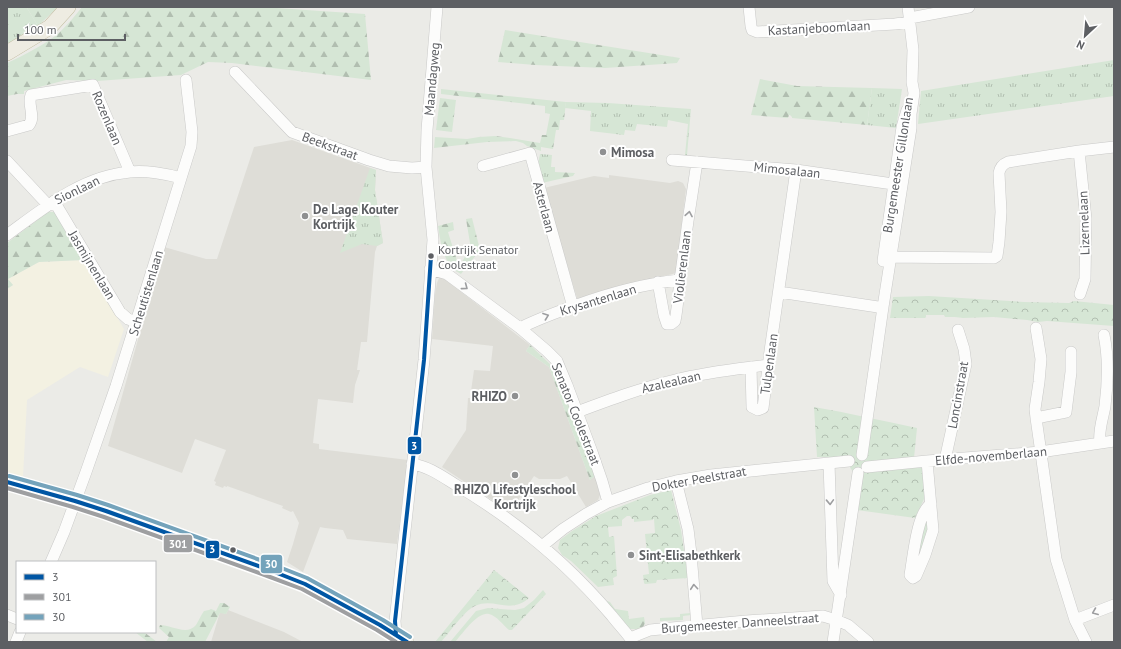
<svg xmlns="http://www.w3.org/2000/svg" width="1121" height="649" font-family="'PT Sans',sans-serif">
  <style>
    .commercial { fill: #f3f1e2 }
    .education { fill: #deddd7 }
    .grass { fill: url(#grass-tufts) }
    .forest { fill: url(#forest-firs) }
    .park { fill: url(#park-crowns) }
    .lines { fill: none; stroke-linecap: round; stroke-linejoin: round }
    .minor-casing { stroke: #c9c9c8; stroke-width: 12 }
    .major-casing { stroke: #d0ccb8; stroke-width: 14 }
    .highway-casing { stroke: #beb798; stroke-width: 16 }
    .minor { stroke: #fcfcfb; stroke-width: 11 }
    .major { stroke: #f1f1e9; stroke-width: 13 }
    .highway { stroke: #eeece2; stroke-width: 15 }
    .bus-1-casing { stroke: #fff; stroke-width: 7 }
    .bus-2-casing { stroke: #fff; stroke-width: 7 }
    .bus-3-casing { stroke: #fff; stroke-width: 7 }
    .bus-1 { stroke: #0056a4; stroke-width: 4 }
    .bus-2 { stroke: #9e9fa1; stroke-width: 4 }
    .bus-3 { stroke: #74a3bb; stroke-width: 4 }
    .oneway { stroke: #9d9ea0 }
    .poi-dot { fill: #8f9091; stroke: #fff; stroke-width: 1.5 }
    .bus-dot { fill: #5d5f63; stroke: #fff; stroke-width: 1.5 }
    .labels { text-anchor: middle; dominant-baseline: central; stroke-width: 4; stroke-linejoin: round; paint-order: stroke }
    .bus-label { font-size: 12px; fill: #5d5f63; stroke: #fff; text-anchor: start }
    .street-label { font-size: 13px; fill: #5d5f63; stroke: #fff }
    .poi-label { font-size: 13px; font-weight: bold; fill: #5d5f63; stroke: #fff; text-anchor: start }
    .line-badge { stroke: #fff; stroke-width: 1.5 }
    .badge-label { font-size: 11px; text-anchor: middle; font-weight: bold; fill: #fff }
  </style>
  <defs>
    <pattern id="grass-tufts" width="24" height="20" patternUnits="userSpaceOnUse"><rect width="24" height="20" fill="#d6e6d5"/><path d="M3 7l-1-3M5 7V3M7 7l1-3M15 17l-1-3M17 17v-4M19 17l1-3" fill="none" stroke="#b1beb0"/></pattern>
    <pattern id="forest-firs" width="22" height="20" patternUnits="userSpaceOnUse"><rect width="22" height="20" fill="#d6e6d5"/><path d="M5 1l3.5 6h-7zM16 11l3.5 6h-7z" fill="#b1beb0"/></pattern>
    <pattern id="park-crowns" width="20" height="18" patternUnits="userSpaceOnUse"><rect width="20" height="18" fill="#d6e6d5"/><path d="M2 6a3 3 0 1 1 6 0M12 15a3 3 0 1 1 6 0" fill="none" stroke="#b1beb0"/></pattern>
  </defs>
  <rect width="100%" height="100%" fill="#ebebe7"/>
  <!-- commercial -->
  <path class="commercial" d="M84,260l40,69 -16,48 -28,-10 -53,33 -4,77 -16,-5v-183l6,-4 -6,-6 32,-17z"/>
  <!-- education -->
  <path class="education" d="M292,140l84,30 -1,20 8,53 -6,3 -2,6 -8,90h-6l-4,28h3l-5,15 -2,18 -35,-4 -5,44 6,1v5l89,11 -11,84 -50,-5 -4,-9 -18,-2 -5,-1 -17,45 -16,-10 6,-18 6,-21 -6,-12 -2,1 -9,-4 1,-2 -56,-20v1l-3,-1 -1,2 -8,-3 1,-3 -2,-1 12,-31 -31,-11 -13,34 -74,-27 56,-199 42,12h11l37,-112z
    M609,175l61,8 8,-2 5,2 3,6 -10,83 -3,2 -41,9 -52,17 -3,-2 -33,-110 50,-12 15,2z
    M439,278h4l87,67 -4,6 23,16 41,113 5,-4 5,19 -2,5 -12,7 -19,-31 -7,3h-21l-5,-3 -24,36 -68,-45 24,-37 2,-32h2l4,-28 16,1 3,-25 -61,-7 3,-45 2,-11z
    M228,610l56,22 19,10h-92l9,-30 6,2z"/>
  <!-- grass -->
  <path class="grass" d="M7,7h18l2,1 11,18 -23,15 -8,3z
    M1114,60v36l-196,28 3,-33z
    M872,88l30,1 -6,39 -29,-3z
    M566,102l42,1 83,6 -4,46h-2l3,-31 -20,-4 -1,7 -30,-3 -2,7 -10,-1 -1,5 -34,-4 1,-20 -26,-3z
    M540,154l12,1 -1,12h4v13l-13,3 -5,-14z
    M370,168l6,2 -1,20 8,53 -6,3 -15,-2 -22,9z
    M927,512l3,17 -11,27 -1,-1z"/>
  <!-- forest -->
  <path class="forest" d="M25,7h33l-20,19 -11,-18z
    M82,7h180l103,7 6,66 -139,-17 -24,-1 -27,13 -84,6 -31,-1 -42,11v3h-7l-10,2v-33c17,-8 37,-18 52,-30 8,-8 16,-17 23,-26z
    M505,30l175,28 -3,5 -72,5 -70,-3 -37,-3z
    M760,79l37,7 75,2 -5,37 -75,-7v-1l-2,-2h-1l-1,3 -37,-3z
    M441,89l125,13 -2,18h-4l-1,10h-3l-3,19 -12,-2v4l-14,-5 -4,-3 -7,-2 -29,1 -53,6 1,-11 32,2 12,-2 16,-1 15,2 30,5 2,-8h4l4,-21 -5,-1v-7l-104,-12z
    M440,98l16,2 -4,32 -16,-2z
    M555,172l20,1 -2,3 -18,4z
    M48,212h7l29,48 -45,2 -31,17 5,6 -6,4v-46z
    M472,218l8,32 -19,24c-4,-2 -8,-5 -10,-8 -9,-10 -11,-28 -13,-40l15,-4 1,8 -6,2 11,35 7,-12 5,-6 -5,-30z
    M530,345l21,20 9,15 12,30 23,66 -5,4 -41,-113 -23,-16z
    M607,601l3,1 5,7 13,2 1,8 15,-2 1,6 -3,6h-15l-21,-27z
    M220,603h4l6,4 -4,7 -6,-1 -15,29h-39l3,-5 -10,-9 1,-3c11,0 27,11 36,0 3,-5 5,-10 8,-14l5,-1 2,-1 5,2z
    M691,613v2l-8,1v4l-23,1v-3l20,-1v-3z
    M135,632h9l13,10h-9z"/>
  <!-- park -->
  <path class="park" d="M929,296l95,6 45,1 5,-2 40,4v21l-67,-5 -9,1 -11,-2 -33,-3 -31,1 -8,-1h-10l-1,-2h-18v2l-1,1h-35l3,-21z
    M814,407c35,6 69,14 103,21l-4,40 10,-1 2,24 -1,8 -9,19 -58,-8 -2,-37c-7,-6 -6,-8 -4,-16h-34z
    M671,490l10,40 7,48 -31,2 -1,3 -11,1 -1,-1 -1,-8 6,-1 -4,-40 10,-1 -1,-14h-1v1l-19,2v-3h-2l-2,-3h-3l-5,4v6l-14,1 1,10 5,-1 3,40 -4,2 1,7 -16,2 -27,-26 -9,-6 -4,-7 2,-8 12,-9 24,-15 54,-21z
    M494,570l35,28c-19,17 -35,-1 -54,8 -11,5 -25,26 -34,36h-6z
    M543,590l3,4 -34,36h-3c-6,-5 -12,-14 -20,-16 -11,-3 -27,20 -34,28h-5l26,-31 12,-3 27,2 9,-2 10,-8z"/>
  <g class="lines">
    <!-- minor casing -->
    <g class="minor-casing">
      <path id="minor" d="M749,7l2,19 1,4 5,2 138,-8 15,-2
        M910,18l59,-11
        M235,72l57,60 77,28 20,6 23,2 14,-1
        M7,131l22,-6c7,-9 -2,-20 2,-30l62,-10 37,87
        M1079,151l7,68 -1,60 -5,15
        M672,160l124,10 104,15
        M7,161l41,44
        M483,166l47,-13 43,154
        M54,201l66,111 8,7 9,3
        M7,235c37,-27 75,-59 123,-63 15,-2 37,2 51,6
        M884,257l110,1 3,-2 2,-14 2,-30 -2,-39c1,-6 4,-9 9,-11l71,-11 35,-4
        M883,261l19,-134 5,-17
        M430,269l17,5 73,54 27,23 10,10 10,24 25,67 10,29 6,21
        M658,282l6,33 3,9h4l4,-3c2,-10 3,-21 4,-32 1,-7 0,-10 2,-16l7,-52 9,-59
        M779,292l99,15
        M520,328c18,-9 37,-16 57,-23 33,-12 67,-21 102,-25
        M1036,328l5,31 -2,23 -4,27 1,9 20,141 19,61 11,22
        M751,367l1,40 6,3 5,-2 7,-57 26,-181
        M577,412c32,-12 64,-24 98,-32 31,-8 62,-11 93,-15
        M1036,418l30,-6 5,-40v-20
        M1100,443c-2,-12 3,-25 5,-37 3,-24 4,-47 -1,-71
        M862,455l21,-148 28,-179v-14l3,-21 -2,-11 1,-32 -5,-43
        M945,460l21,-96 -2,-15 -6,-19
        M927,461l6,69 -8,25 -9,21 -3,2 -3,-3c3,-17 7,-63 21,-71
        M829,463l4,118 8,14
        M412,464c16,2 31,13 44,21 59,35 112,79 156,131 7,9 15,17 21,26
        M867,467l60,-6 113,-9 74,-11
        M676,481l12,48 3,25 6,72
        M542,546l21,-17 23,-15 22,-12 40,-14 28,-7 35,-6 138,-14
        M51,562l13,-30 22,-60 30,-86 75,-240 1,-14 -6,-52
        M7,615l10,4
        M1075,620l39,-15
        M630,638l20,-8 96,-9 77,-5 13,4 12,5 20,17
        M16,642l4,-10
        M395,642l1,-7 -1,-14 29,-261 9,-120 -7,-73 1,-37 10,-123
        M833,642l25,-169"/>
    </g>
    <!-- major casing -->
    <g class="major-casing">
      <path id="major" d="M7,482l68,19 31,10 166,60 33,13 75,41 27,17"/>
    </g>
    <!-- highway casing -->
    <g class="highway-casing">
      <path id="highway" d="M7,53l43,-26 18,-20"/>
    </g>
    <!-- minor -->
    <use href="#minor" class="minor"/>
    <!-- major -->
    <use href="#major" class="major"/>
    <!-- highway -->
    <use href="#highway" class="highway"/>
    <!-- bus-1 casing -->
    <g class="bus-1-casing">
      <path id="bus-1" d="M7,482l68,19 31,10 166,60 33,13 75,41 27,17
        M396,635l-1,-14 29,-261 7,-104"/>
    </g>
    <!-- bus-2 casing -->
    <g class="bus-2-casing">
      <path id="bus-2" d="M7,488l66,19 31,10 166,60 32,12 75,41 19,12"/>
    </g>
    <!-- bus-3 casing -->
    <g class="bus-3-casing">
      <path id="bus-3" d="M9,476l68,19 31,10 166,60 33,13 76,42 27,17"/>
    </g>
    <!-- bus-1 -->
    <use href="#bus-1" class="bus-1"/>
    <!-- bus-2 -->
    <use href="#bus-2" class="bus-2"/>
    <!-- bus-3 -->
    <use href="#bus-3" class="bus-3"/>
  </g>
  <!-- one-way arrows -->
  <defs><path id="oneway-chevron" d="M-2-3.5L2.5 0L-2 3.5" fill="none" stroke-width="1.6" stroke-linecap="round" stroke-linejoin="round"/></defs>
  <g class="oneway">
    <use href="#oneway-chevron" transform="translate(689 214) rotate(-80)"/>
    <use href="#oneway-chevron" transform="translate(465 287) rotate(37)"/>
    <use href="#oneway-chevron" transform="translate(546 316) rotate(-20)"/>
    <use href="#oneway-chevron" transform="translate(830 502) rotate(88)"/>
    <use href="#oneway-chevron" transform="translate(694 587) rotate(-95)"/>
    <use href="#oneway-chevron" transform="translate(1095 612) rotate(158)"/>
  </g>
  <!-- markers -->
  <g class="poi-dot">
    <circle cx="603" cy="152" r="4"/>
    <circle cx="305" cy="216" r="4"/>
    <circle cx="515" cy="396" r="4"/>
    <circle cx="515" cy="475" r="4"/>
    <circle cx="631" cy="555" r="4"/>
  </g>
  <g class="bus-dot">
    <circle cx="431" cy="256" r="3.5"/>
    <circle cx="233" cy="550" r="3.5"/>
  </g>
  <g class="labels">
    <!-- bus labels -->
    <g class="bus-label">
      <text x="438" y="249">Kortrijk Senator<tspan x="438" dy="15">Coolestraat</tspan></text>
    </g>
    <!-- street labels -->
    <g class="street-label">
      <text transform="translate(819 28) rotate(-3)">Kastanjeboomlaan</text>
      <text transform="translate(432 79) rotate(-85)">Maandagweg</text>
      <text transform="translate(107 118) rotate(67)">Rozenlaan</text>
      <text transform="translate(330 146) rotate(20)">Beekstraat</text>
      <text transform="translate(898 165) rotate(-81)">Burgemeester Gillonlaan</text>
      <text transform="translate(787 170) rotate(6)">Mimosalaan</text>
      <text transform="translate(77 190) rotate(-26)">Sionlaan</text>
      <text transform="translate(544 207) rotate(75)">Asterlaan</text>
      <text transform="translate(1084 223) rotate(-92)">Lizernelaan</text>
      <text transform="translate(92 265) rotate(59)">Jasmijnenlaan</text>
      <text transform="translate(682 267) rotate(-83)">Violierenlaan</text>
      <text transform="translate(146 293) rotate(-73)">Scheutistenlaan</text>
      <text transform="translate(598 300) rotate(-17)">Krysantenlaan</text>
      <text transform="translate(769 364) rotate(-82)">Tulpenlaan</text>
      <text transform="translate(671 382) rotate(-13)">Azalealaan</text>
      <text transform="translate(958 395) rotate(-80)">Loncinstraat</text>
      <text transform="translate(576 414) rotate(68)">Senator Coolestraat</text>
      <text transform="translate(991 456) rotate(-5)">Elfde-novemberlaan</text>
      <text transform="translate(699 479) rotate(-10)">Dokter Peelstraat</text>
      <text transform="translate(740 623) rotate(-4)">Burgemeester Danneelstraat</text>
    </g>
    <!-- poi labels -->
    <g class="poi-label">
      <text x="611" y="152">Mimosa</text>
      <text x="313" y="209">De Lage Kouter<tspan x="313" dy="15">Kortrijk</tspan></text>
      <text x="507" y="396" text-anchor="end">RHIZO</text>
      <text x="515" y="489" text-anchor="middle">RHIZO Lifestyleschool<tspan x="515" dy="15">Kortrijk</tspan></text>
      <text x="639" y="555">Sint-Elisabethkerk</text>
    </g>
  </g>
  <g class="line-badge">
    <rect x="407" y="436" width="15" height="19" rx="4" fill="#0056a4"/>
    <rect x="163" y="534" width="30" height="19" rx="4" fill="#9e9fa1"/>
    <rect x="205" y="540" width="15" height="19" rx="4" fill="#0056a4"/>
    <rect x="260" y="554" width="23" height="20" rx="4" fill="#74a3bb"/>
  </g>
  <g class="badge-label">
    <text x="414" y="450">3</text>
    <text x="178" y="548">301</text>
    <text x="212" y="553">3</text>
    <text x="271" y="568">30</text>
  </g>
  <!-- border -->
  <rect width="1121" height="649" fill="none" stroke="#5d5f63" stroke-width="16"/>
  <!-- legend -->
  <rect x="16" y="561" width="140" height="72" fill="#ffffff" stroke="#bebfc1"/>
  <rect x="24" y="574" width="20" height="6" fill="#0056a4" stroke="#bebfc1"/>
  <text x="52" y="581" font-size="12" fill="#5d5f63">3</text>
  <rect x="24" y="594" width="20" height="6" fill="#9e9fa1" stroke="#bebfc1"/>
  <text x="52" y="601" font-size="12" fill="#5d5f63">301</text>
  <rect x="24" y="614" width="20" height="6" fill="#74a3bb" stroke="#bebfc1"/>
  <text x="52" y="621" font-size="12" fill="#5d5f63">30</text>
  <!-- north arrow -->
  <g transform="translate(1085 36) rotate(206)" stroke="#ffffff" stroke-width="3" paint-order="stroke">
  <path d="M0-3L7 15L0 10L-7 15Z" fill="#5d5f63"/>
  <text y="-6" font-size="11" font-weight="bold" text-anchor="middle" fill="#5d5f63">N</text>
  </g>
  <!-- scale -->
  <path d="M18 34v6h107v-6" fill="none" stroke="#5d5f63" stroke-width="2"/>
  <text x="24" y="34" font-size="12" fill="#5d5f63" stroke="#ffffff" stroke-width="3" paint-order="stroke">100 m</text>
</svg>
